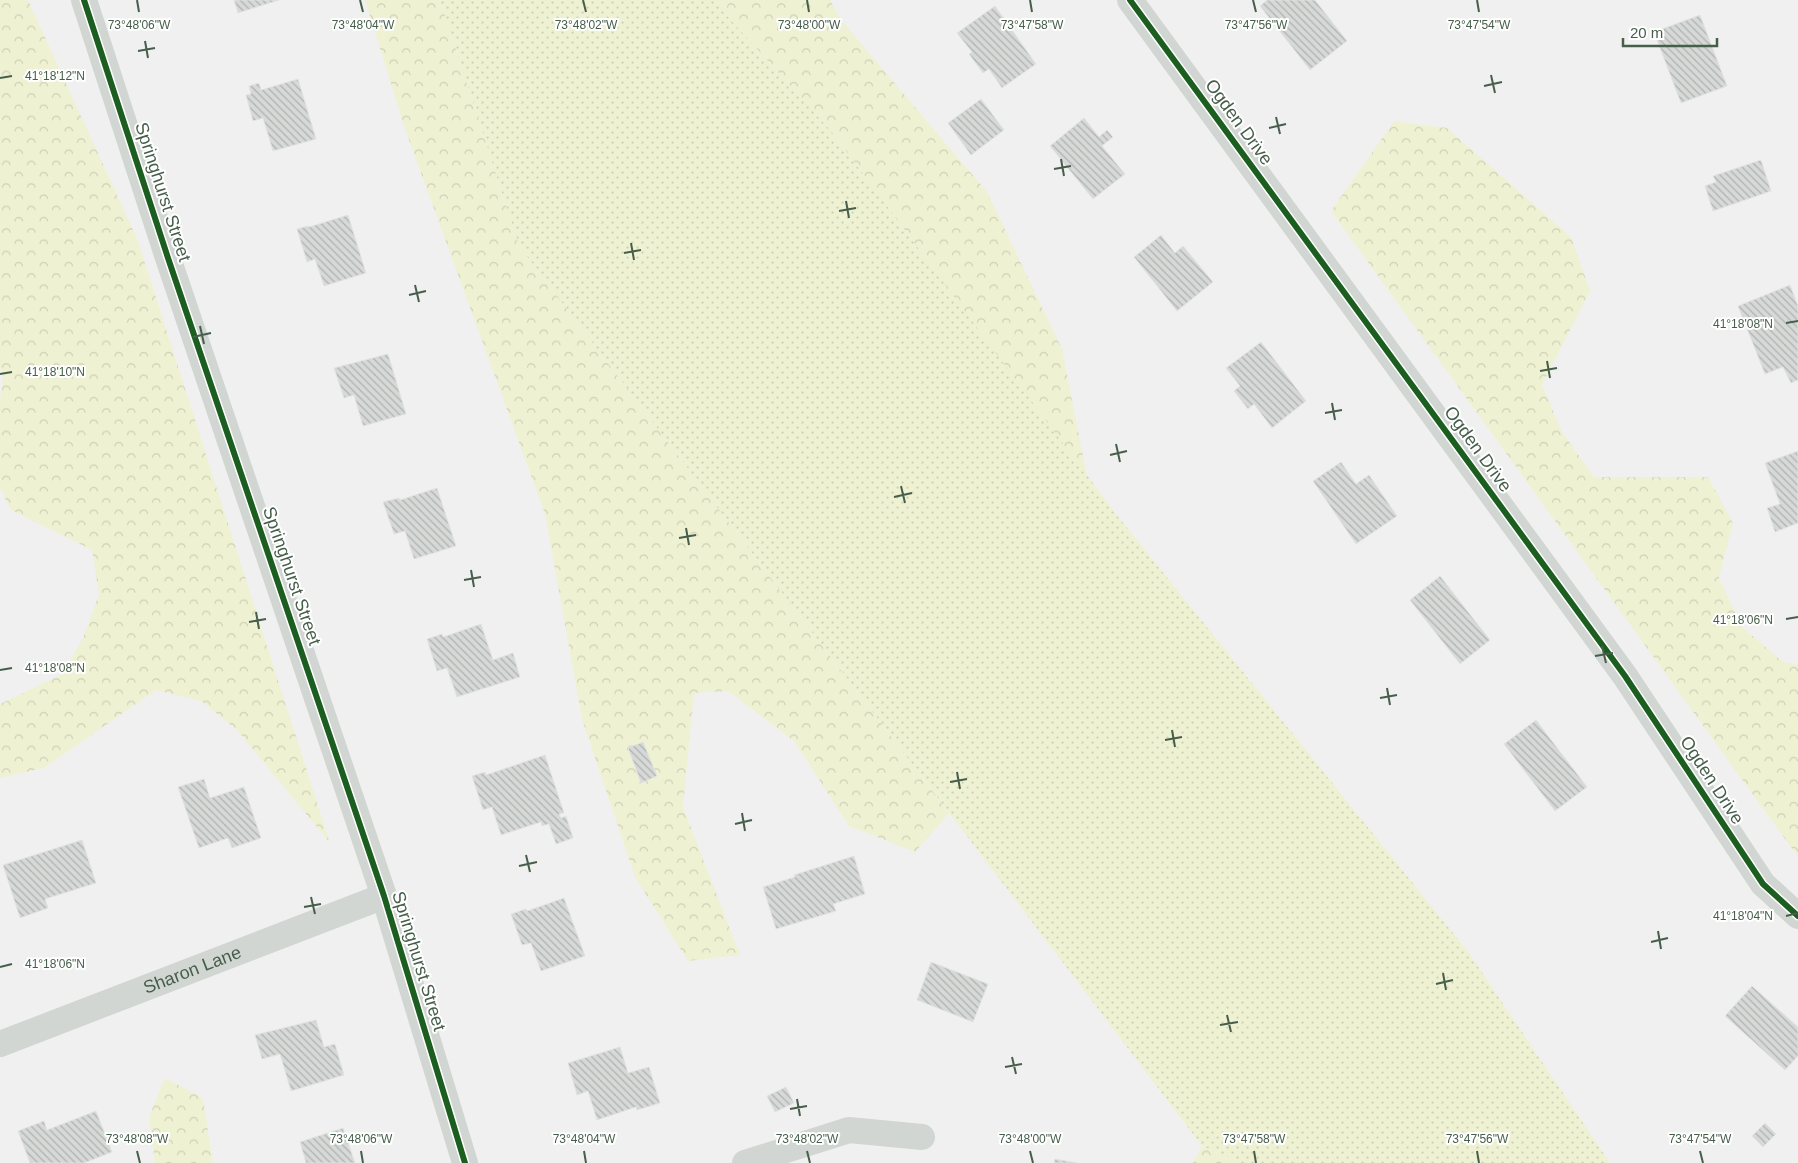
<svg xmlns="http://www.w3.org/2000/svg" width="1798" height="1163" font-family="Arial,sans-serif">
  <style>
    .grass { fill: url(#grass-dots) }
    .forest { fill: url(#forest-crowns) }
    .building { fill: url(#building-back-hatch); stroke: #e2e3e2 }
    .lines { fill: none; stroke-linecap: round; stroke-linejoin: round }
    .minor { stroke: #d1d6d2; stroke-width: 26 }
    .cycleway-casing { stroke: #fff; stroke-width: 9 }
    .cycleway { stroke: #1b5e20; stroke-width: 6 }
    .ticks { fill: none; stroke: #465e4a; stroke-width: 2 }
    .labels { text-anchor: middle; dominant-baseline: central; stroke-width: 4; stroke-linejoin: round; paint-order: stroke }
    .street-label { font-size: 18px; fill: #465e4a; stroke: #fff }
    .ticks-label { font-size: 12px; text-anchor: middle; fill: #465e4a; stroke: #fff; stroke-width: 4; stroke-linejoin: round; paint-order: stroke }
  </style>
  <defs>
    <pattern id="grass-dots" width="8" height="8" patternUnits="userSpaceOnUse" patternTransform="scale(1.25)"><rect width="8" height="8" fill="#eff1d3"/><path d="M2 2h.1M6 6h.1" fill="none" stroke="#ced1b7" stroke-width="1.8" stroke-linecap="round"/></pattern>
    <pattern id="forest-crowns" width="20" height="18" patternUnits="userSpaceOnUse" patternTransform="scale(1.25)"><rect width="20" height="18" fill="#eff1d3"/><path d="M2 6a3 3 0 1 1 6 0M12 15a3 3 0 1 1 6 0" fill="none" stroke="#ced1b7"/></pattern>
    <pattern id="building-back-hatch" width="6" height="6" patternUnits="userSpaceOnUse" patternTransform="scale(1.25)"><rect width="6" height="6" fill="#d6d9d7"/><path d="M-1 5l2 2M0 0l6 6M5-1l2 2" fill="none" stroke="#afb3b0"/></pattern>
  </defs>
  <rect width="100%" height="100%" fill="#f1f0f1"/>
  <!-- grass -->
  <path class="grass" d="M440,0h273l120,133 283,381 353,439 141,210h-368l-40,-17 -683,-900z"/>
  <!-- forest -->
  <path class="forest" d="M0,0h28l110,241 192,602 -93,-113 -36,-29 -45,-11 -112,78 -44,10v-74l63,-30 20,-36 16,-44 -7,-44 -81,-40 -11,-22v-90l3,-20 -3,-10z
    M365,0h75l79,246 430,567 -34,39 -66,-26 -55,-85 -66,-50 -34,2 -11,114 57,148 -52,6 -53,-84 -53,-158 -37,-205 -140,-385z
    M713,0h117l11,20 146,172 75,157 25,127 -254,-343z
    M1394,121l53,7 124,109 19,54 -48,94 20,47 32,45h114l25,46 -14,55 23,49 41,35 15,2v193l-467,-646z
    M165,1078l38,20 10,65h-58l-6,-46z
    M1202,1146l40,17h-49z"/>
  <!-- building -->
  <path class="building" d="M234,0h45l-41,13z
    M1267,0h48l32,41 -37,29 -50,-64z
    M995,6l41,58 -34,24 -13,-19 -6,4 -14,-19 3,-2 -15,-19z
    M1700,15l27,71 -46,17 -27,-71z
    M298,79l18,60 -43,12 -10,-33 -10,3 -7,-26 5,-1 -2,-8 10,-3 2,7z
    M981,99l23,31 -33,25 -23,-32z
    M1084,118l15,19 8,-7 6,7 -11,9 23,28 -32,25 -43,-53z
    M1761,160l10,31 -58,20 -8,-25 11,-4 -3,-6z
    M348,215l18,58 -42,13 -9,-27 -8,3 -10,-33 11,-3 1,1z
    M1161,235l14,18 8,-7 30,36 -36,29 -43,-54z
    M1790,285l8,21v74l-7,3 -8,-16 -18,7 -27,-68z
    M1261,342l45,59 -34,27 -18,-24 -6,5 -14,-18 6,-5 -14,-18z
    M388,354l18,60 -43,12 -9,-31 -10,3 -10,-30z
    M1798,451v72l-23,9 -8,-24 13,-4 -15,-41z
    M1341,462l15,22 13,-9 28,41 -41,28 -43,-63z
    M437,488l19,58 -42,13 -9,-28 -11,3 -11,-32 16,-4 1,2z
    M1440,576l50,64 -30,24 -50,-64z
    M481,624l12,36 20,-7 7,24 -63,20 -10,-29 -10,3 -10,-32 15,-5 1,3z
    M1536,720l51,67 -32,24 -51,-67z
    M643,742l14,34 -16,7 -13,-35z
    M545,755l19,58 -5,1 2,4 5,-2 7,22 -17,6 -7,-20 -7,2 -1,-4 -40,13 -9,-28 -9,3 -11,-34 13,-4 1,3z
    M204,779l6,19 34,-11 17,51 -29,10 -4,-10 -29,10 -21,-61z
    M82,840l14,43 -51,16 3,9 -28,10 -17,-53z
    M854,856l11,38 -32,10 3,7 -60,18 -13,-42 32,-10 -1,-2z
    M564,898l21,58 -44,15 -10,-28 -9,2 -11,-31 15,-5 1,2z
    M931,962l57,22 -15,38 -56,-22z
    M1752,986l46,41v29l-13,14 -60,-54z
    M316,1020l8,27 11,-3 9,31 -53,16 -11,-37 -18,5 -7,-24z
    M620,1047l8,26 21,-6 11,36 -23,7 -1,-3 -39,13 -9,-29 -11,4 -9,-32z
    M786,1087l8,16 -19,9 -8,-16z
    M96,1111l16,41 -28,11h-54l-12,-32 26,-10 3,9z
    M1765,1123l11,11 -13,13 -11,-11z
    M343,1128l12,35h-49l-6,-21z
    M1055,1159l22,4h-23z"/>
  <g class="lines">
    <!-- minor -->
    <g class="minor">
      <path d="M84,0l84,258 216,638 81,267"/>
      <path d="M1130,0l495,676 138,208 35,32"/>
      <path id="s1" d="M0,1044l384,-148"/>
      <path d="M745,1163l104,-33 73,7"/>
    </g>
    <!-- cycleway casing -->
    <g class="cycleway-casing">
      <path id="cycleway" d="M84,0l84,258 216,638 81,267
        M1130,0l495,676 138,208 35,32"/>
    </g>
    <!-- cycleway -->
    <use href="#cycleway" class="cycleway"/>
  </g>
  <!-- ticks -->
  <path class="ticks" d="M137,0l2,12M360,0l3,12M583,0l3,12M807,0l2,12M1030,0l2,12M1253,0l3,12M1477,0l2,12M145,41l3,17M138,51l17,-3M1491,75l4,18M0,78l12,-2M1484,86l18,-4M1276,117l4,17M1269,128l17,-4M1061,159l3,17M1054,169l17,-3M846,201l3,17M839,211l17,-3M631,243l3,17M624,253l17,-3M415,285l4,17M409,295l17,-4M1786,323l12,-2M200,326l4,18M193,337l18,-4M1547,361l3,17M1540,371l17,-3M0,374l12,-2M1332,403l3,17M1325,413l17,-3M1116,444l4,18M1110,455l17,-4M901,486l4,17M894,497l18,-4M686,528l3,17M679,538l17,-3M471,570l3,17M464,580l17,-3M256,612l3,17M1786,619l12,-2M249,622l17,-3M1602,646l4,17M1595,656l18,-3M0,670l12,-2M1387,688l3,17M1380,698l17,-3M1172,730l3,17M1165,740l17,-3M957,772l3,17M950,782l17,-3M742,813l3,18M735,824l17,-4M526,855l4,17M519,866l18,-4M311,897l4,17M304,907l17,-3M1786,916l12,-3M1658,931l3,18M1651,942l17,-4M0,967l12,-3M1443,973l3,17M1436,984l17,-4M1227,1015l4,17M1220,1025l18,-3M1012,1057l4,17M1005,1067l17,-3M797,1099l3,17M790,1109l17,-3M137,1151l3,12M361,1151l2,12M584,1151l2,12M807,1151l3,12M1030,1151l3,12M1254,1151l2,12M1477,1151l2,12M1700,1151l3,12"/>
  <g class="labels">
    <!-- street labels -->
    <g class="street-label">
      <text transform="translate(1239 122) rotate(54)">Ogden Drive</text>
      <text transform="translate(163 192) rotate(72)">Springhurst Street</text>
      <text transform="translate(1478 449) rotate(54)">Ogden Drive</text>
      <text transform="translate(292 576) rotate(71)">Springhurst Street</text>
      <text transform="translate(1712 780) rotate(57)">Ogden Drive</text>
      <text transform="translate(419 961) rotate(73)">Springhurst Street</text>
      <text stroke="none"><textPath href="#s1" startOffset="206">Sharon Lane</textPath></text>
    </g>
  </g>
  <g class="ticks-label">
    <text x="139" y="29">73°48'06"W</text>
    <text x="363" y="29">73°48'04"W</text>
    <text x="586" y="29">73°48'02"W</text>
    <text x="809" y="29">73°48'00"W</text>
    <text x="1032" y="29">73°47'58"W</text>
    <text x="1256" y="29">73°47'56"W</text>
    <text x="1479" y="29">73°47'54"W</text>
    <text x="55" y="80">41°18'12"N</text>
    <text x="1743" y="328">41°18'08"N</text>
    <text x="55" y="376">41°18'10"N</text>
    <text x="1743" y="624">41°18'06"N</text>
    <text x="55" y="672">41°18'08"N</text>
    <text x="1743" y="920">41°18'04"N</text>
    <text x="55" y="968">41°18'06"N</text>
    <text x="137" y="1143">73°48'08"W</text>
    <text x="361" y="1143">73°48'06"W</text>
    <text x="584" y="1143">73°48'04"W</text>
    <text x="807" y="1143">73°48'02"W</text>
    <text x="1030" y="1143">73°48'00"W</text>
    <text x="1254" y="1143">73°47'58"W</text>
    <text x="1477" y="1143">73°47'56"W</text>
    <text x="1700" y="1143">73°47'54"W</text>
  </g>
  <!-- scale -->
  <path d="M1623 38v8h94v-8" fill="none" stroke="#465e4a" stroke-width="2.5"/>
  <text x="1630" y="38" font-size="15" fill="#465e4a" stroke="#ffffff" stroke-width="4" paint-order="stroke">20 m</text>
</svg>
